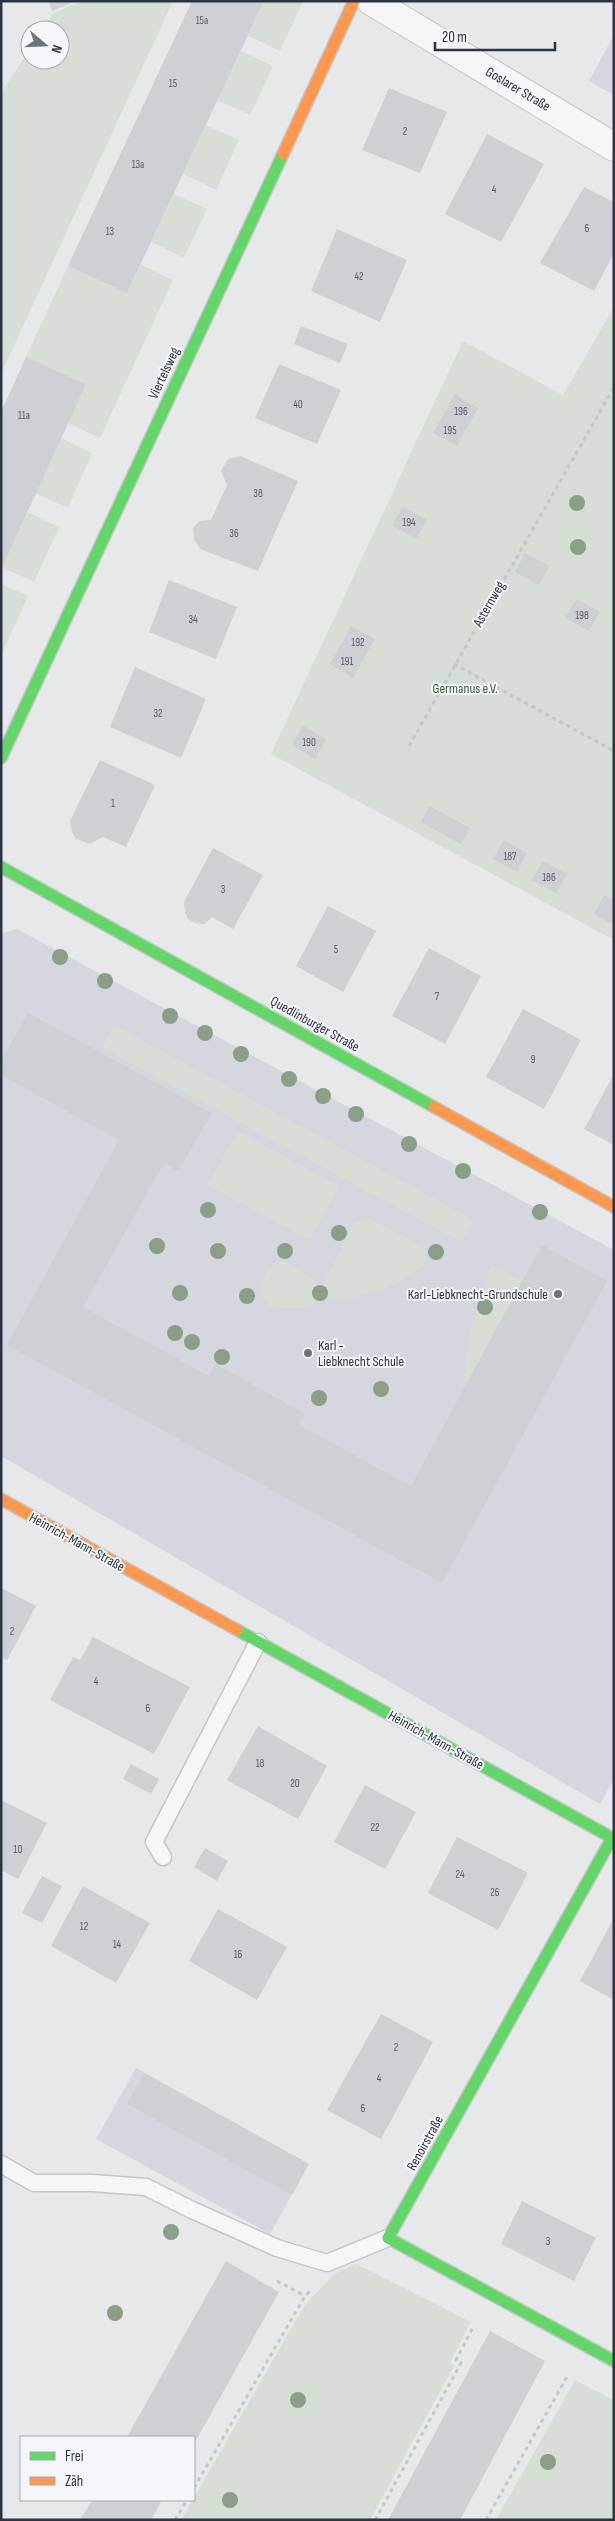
<svg xmlns="http://www.w3.org/2000/svg" width="615" height="2521" font-family="'Sofia Sans Condensed',sans-serif">
  <style>
    .built { fill: #d4d7dd }
    .green { fill: #d6ded6 }
    .building { fill: #ced0d3 }
    .lines { fill: none; stroke-linecap: round; stroke-linejoin: round }
    .lane-casing { stroke: #c4c6c8; stroke-width: 19 }
    .street-casing { stroke: #c4c6c8; stroke-width: 30 }
    .fast-casing { stroke: #c4c6c8; stroke-width: 14 }
    .slow-casing { stroke: #c4c6c8; stroke-width: 14 }
    .path { stroke: #c5c6ca; stroke-width: 3; stroke-dasharray: 4 4; stroke-linecap: butt }
    .lane { stroke: #f5f6f7; stroke-width: 16 }
    .street { stroke: #f5f6f7; stroke-width: 28 }
    .fast { stroke: #63d668; stroke-width: 11 }
    .slow { stroke: #ff974d; stroke-width: 11 }
    .tree { fill: #8a9e88 }
    .poi-dot { fill: #6c737f; stroke: #f4f6f9; stroke-width: 2 }
    .labels { text-anchor: middle; dominant-baseline: central; stroke-width: 4; stroke-linejoin: round; paint-order: stroke }
    .number-label { font-size: 11px; fill: #545c69 }
    .street-label { font-size: 14px; fill: #2b3445; stroke: #f4f6f9 }
    .park-label { font-size: 14px; fill: #3f6138; stroke: #f4f6f9 }
    .poi-label { font-size: 14px; fill: #2b3445; stroke: #f4f6f9; text-anchor: end }
  </style>
  <rect width="100%" height="100%" fill="#e6e8ea"/>
  <!-- built -->
  <path class="built" d="M614,35v60l-25,-14z
    M17,929l597,321v529l-14,25 -599,-348v-522z
    M136,2068l173,96 -39,70 -174,-95z"/>
  <!-- green -->
  <path class="green" d="M81,1h92l-172,373v-281l29,-44v11h30v-30h-18l11,-16z
    M264,1h39l-23,50 -32,-15z
    M241,51l32,15 -23,49 -33,-15z
    M206,125l33,15 -23,50 -33,-16z
    M174,194l33,15 -23,49 -33,-16z
    M141,265l32,15 -73,158 -32,-15 18,-39 -60,-27 42,-91 59,27z
    M614,307v633l-343,-186 192,-413 100,54z
    M61,438l31,15 -24,55 -33,-15z
    M28,512l31,15 -25,55 -32,-15z
    M1,584l27,12 -25,55h-2z
    M114,1025l360,195 -13,22 -359,-194z
    M238,1131l101,55 -29,54 -103,-55z
    M368,1218l53,27 4,5 -1,14 -14,12 -23,12 -44,13 -15,-4 -5,-11 31,-64z
    M278,1261c17,3 46,18 39,38 -2,6 -5,9 -11,9 -11,0 -25,2 -35,-2 -18,-8 -8,-38 7,-45z
    M492,1265l30,16 -55,102 -3,-1c2,-42 13,-78 28,-117z
    M356,2264l115,58 -21,41 4,3 -84,154h-189l123,-214 30,-32z
    M575,2380l39,20v120h-118z"/>
  <!-- building -->
  <path class="building" d="M48,1h28l-24,10z
    M192,1h72l-137,292 -59,-27z
    M389,88l58,24 -27,61 -58,-23z
    M487,134l57,30 -43,78 -56,-28z
    M584,187l30,15v51l-20,38 -54,-28z
    M337,229l70,31 -27,62 -69,-31z
    M301,326l47,18 -8,19 -46,-19z
    M26,357l60,27 -85,186v-158z
    M279,364l62,26 -24,54 -62,-26z
    M455,394l23,14 -21,38 -24,-13z
    M240,456l58,25 -40,90 -58,-22 -6,-10 -1,-11 7,-7 11,-1 16,-35 -6,-14 7,-12z
    M403,506l24,14 -11,19 -24,-14z
    M525,553l24,13 -10,19 -24,-13z
    M169,580l68,27 -21,52 -67,-27z
    M576,599l24,13 -11,19 -24,-13z
    M351,626l24,13 -22,39 -23,-14 10,-19 11,6 -10,-6z
    M135,667l71,32 -25,59 -71,-31z
    M303,726l23,13 -11,20 -23,-14z
    M100,760l55,25 -29,62 -23,-10 -13,7 -6,-2 -8,-3 -4,-7 -2,-11z
    M429,806l41,22 -9,16 -40,-22z
    M504,840l23,13 -10,19 -24,-13z
    M213,848l50,27 -30,54 -21,-12 -8,7 -9,-1 -7,-4 -3,-6 -1,-11z
    M543,861l24,13 -11,19 -24,-13z
    M604,895l10,5v25l-20,-11z
    M328,906l48,25 -33,61 -47,-26z
    M429,948l52,28 -36,68 -53,-28z
    M523,1009l58,31 -37,69 -58,-32z
    M28,1013l184,100 -34,58 -14,-8 -81,144 126,69 7,-12 89,50 -6,11 112,61 131,-241 65,36 -165,302 -435,-238 112,-205 -118,-65v-14z
    M614,1074v71l-30,-16z
    M1,1588l35,18 -29,54 -6,-3z
    M93,1637l97,50 -36,67 -104,-54 23,-43 7,3z
    M258,1726l69,40 -29,53 -71,-39z
    M131,1764l28,15 -8,15 -28,-15z
    M365,1785l51,27 -31,57 -51,-27z
    M1,1800l46,23 -29,56 -17,-9z
    M457,1837l71,36 -30,57 -70,-37z
    M205,1848l23,13 -11,20 -23,-14z
    M42,1876l20,10 -20,37 -20,-10z
    M83,1886l67,37 -34,60 -65,-37z
    M218,1909l69,38 -30,53 -68,-39z
    M614,1918v82l-34,-19z
    M381,2014l52,28 -52,97 -54,-29z
    M144,2073l165,91 -17,31 -165,-91z
    M522,2201l74,37 -22,43 -73,-37z
    M226,2261l53,31 -85,152v-7h-67z
    M490,2331l55,30 -85,159h-72z
    M92,2500h70l-11,20h-71z"/>
  <g class="lines">
    <!-- lane casing -->
    <g class="lane-casing">
      <path id="lane" d="M163,1857l-9,-15 104,-200
        M1,2164l33,19h58l54,4 46,23 85,38 50,15 61,-25"/>
    </g>
    <!-- street casing -->
    <g class="street-casing">
      <path id="street" d="M371,1l243,146"/>
    </g>
    <!-- fast casing -->
    <g class="fast-casing">
      <path id="fast" d="M1,758l282,-604
        M1,867l433,240
        M237,1630l377,209
        M612,1838l-224,400 226,123"/>
    </g>
    <!-- slow casing -->
    <g class="slow-casing">
      <path id="slow" d="M283,154l71,-153
        M434,1107l180,100
        M1,1499l236,131"/>
    </g>
    <!-- path -->
    <path class="path" d="M454,664l160,87
      M409,746l205,-359
      M277,2281l28,15
      M194,2488l111,-192 7,-7
      M175,2520l12,-20
      M375,2520l86,-157 -5,-3 18,-35
      M486,2520l82,-145"/>
    <!-- lane -->
    <use href="#lane" class="lane"/>
    <!-- street -->
    <use href="#street" class="street"/>
    <!-- fast -->
    <use href="#fast" class="fast"/>
    <!-- slow -->
    <use href="#slow" class="slow"/>
  </g>
  <!-- trees -->
  <g class="tree">
    <circle cx="577" cy="503" r="8"/>
    <circle cx="578" cy="547" r="8"/>
    <circle cx="60" cy="957" r="8"/>
    <circle cx="105" cy="981" r="8"/>
    <circle cx="170" cy="1016" r="8"/>
    <circle cx="205" cy="1033" r="8"/>
    <circle cx="241" cy="1054" r="8"/>
    <circle cx="289" cy="1079" r="8"/>
    <circle cx="323" cy="1096" r="8"/>
    <circle cx="356" cy="1114" r="8"/>
    <circle cx="409" cy="1144" r="8"/>
    <circle cx="463" cy="1171" r="8"/>
    <circle cx="208" cy="1210" r="8"/>
    <circle cx="540" cy="1212" r="8"/>
    <circle cx="339" cy="1233" r="8"/>
    <circle cx="157" cy="1246" r="8"/>
    <circle cx="218" cy="1251" r="8"/>
    <circle cx="285" cy="1251" r="8"/>
    <circle cx="436" cy="1252" r="8"/>
    <circle cx="180" cy="1293" r="8"/>
    <circle cx="320" cy="1293" r="8"/>
    <circle cx="247" cy="1296" r="8"/>
    <circle cx="485" cy="1307" r="8"/>
    <circle cx="175" cy="1333" r="8"/>
    <circle cx="192" cy="1342" r="8"/>
    <circle cx="222" cy="1357" r="8"/>
    <circle cx="381" cy="1389" r="8"/>
    <circle cx="319" cy="1398" r="8"/>
    <circle cx="171" cy="2232" r="8"/>
    <circle cx="115" cy="2313" r="8"/>
    <circle cx="298" cy="2400" r="8"/>
    <circle cx="548" cy="2462" r="8"/>
    <circle cx="230" cy="2500" r="8"/>
  </g>
  <!-- markers -->
  <g class="poi-dot">
    <circle cx="558" cy="1294" r="5"/>
    <circle cx="308" cy="1353" r="5"/>
  </g>
  <g class="labels">
    <!-- number labels -->
    <g class="number-label">
      <text x="202" y="20">15a</text>
      <text x="173" y="83">15</text>
      <text x="405" y="131">2</text>
      <text x="138" y="164">13a</text>
      <text x="494" y="189">4</text>
      <text x="587" y="228">6</text>
      <text x="110" y="231">13</text>
      <text x="359" y="276">42</text>
      <text x="298" y="404">40</text>
      <text x="461" y="411">196</text>
      <text x="24" y="415">11a</text>
      <text x="450" y="430">195</text>
      <text x="258" y="493">38</text>
      <text x="409" y="522">194</text>
      <text x="234" y="533">36</text>
      <text x="582" y="615">198</text>
      <text x="193" y="619">34</text>
      <text x="358" y="642">192</text>
      <text x="347" y="661">191</text>
      <text x="158" y="713">32</text>
      <text x="309" y="742">190</text>
      <text x="113" y="803">1</text>
      <text x="510" y="856">187</text>
      <text x="549" y="877">186</text>
      <text x="223" y="889">3</text>
      <text x="336" y="949">5</text>
      <text x="437" y="996">7</text>
      <text x="533" y="1059">9</text>
      <text x="12" y="1631">2</text>
      <text x="96" y="1681">4</text>
      <text x="148" y="1708">6</text>
      <text x="260" y="1763">18</text>
      <text x="295" y="1783">20</text>
      <text x="375" y="1827">22</text>
      <text x="18" y="1849">10</text>
      <text x="460" y="1874">24</text>
      <text x="495" y="1892">26</text>
      <text x="84" y="1926">12</text>
      <text x="117" y="1944">14</text>
      <text x="238" y="1954">16</text>
      <text x="396" y="2047">2</text>
      <text x="379" y="2078">4</text>
      <text x="363" y="2108">6</text>
      <text x="548" y="2241">3</text>
    </g>
    <!-- street labels -->
    <g class="street-label">
      <text transform="translate(518 89) rotate(31)">Goslarer Straße</text>
      <text transform="translate(164 373) rotate(-65)">Viertelsweg</text>
      <text transform="translate(489 604) rotate(-60)">Asternweg</text>
      <text transform="translate(315 1024) rotate(29)">Quedlinburger Straße</text>
      <text transform="translate(77 1542) rotate(29)">Heinrich-Mann-Straße</text>
      <text transform="translate(436 1740) rotate(29)">Heinrich-Mann-Straße</text>
      <text transform="translate(425 2143) rotate(-61)">Renoirstraße</text>
    </g>
    <!-- park labels -->
    <g class="park-label">
      <text x="465" y="688">Germanus e.V.</text>
    </g>
    <!-- poi labels -->
    <g class="poi-label">
      <text x="548" y="1294">Karl-Liebknecht-Grundschule</text>
      <text x="318" y="1345" text-anchor="start">Karl -<tspan x="318" dy="16">Liebknecht Schule</tspan></text>
    </g>
  </g>
  <!-- border -->
  <rect width="615" height="2521" fill="none" stroke="#2b3445" stroke-width="5"/>
  <!-- legend -->
  <rect x="20" y="2436" width="175" height="65" fill="#f4f6f9" stroke="#a4a8b1"/>
  <rect x="30" y="2452" width="25" height="8" fill="#63d668" stroke="#a4a8b1"/>
  <text x="65" y="2461" font-size="15" fill="#2b3445">Frei</text>
  <rect x="30" y="2477" width="25" height="8" fill="#ff974d" stroke="#a4a8b1"/>
  <text x="65" y="2486" font-size="15" fill="#2b3445">Zäh</text>
  <!-- north arrow -->
  <g transform="translate(45 45) rotate(109)"><circle r="24" fill="#f4f6f9" stroke="#a4a8b1"/>
  <path d="M0-4L9 19L0 12L-9 19Z" fill="#6c737f"/>
  <text y="-8" font-size="14" font-weight="bold" text-anchor="middle" fill="#2b3445">N</text>
  </g>
  <!-- scale -->
  <path d="M435 42v8h120v-8" fill="none" stroke="#2b3445" stroke-width="2.5"/>
  <text x="442" y="42" font-size="15" fill="#2b3445" stroke="#f4f6f9" stroke-width="4" paint-order="stroke">20 m</text>
</svg>
